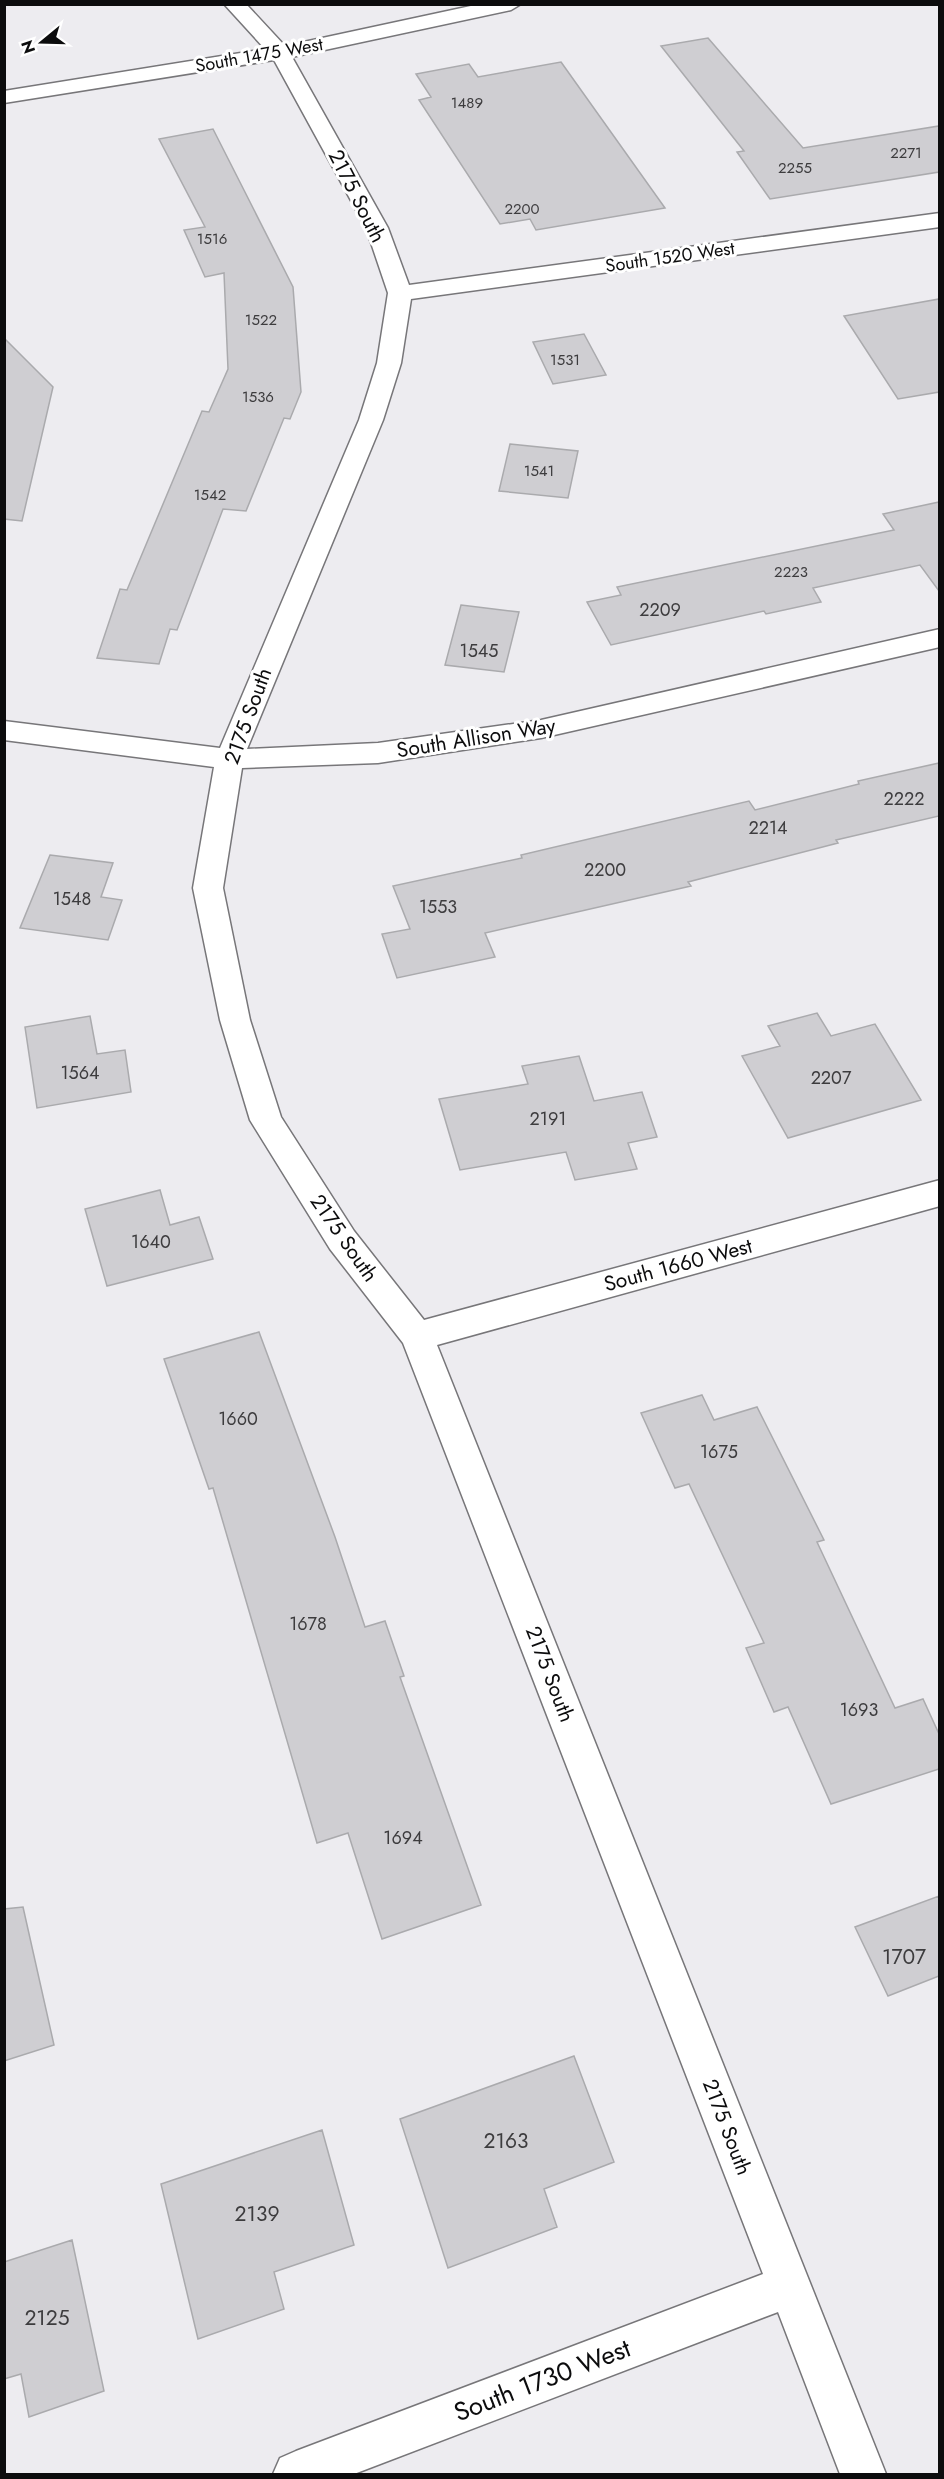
<svg xmlns="http://www.w3.org/2000/svg" width="944" height="2479" font-family="Jost,sans-serif">
  <style>
    .building { fill: #cfced2; stroke: #aaaaad; stroke-width: 1.5 }
    .lines { fill: none; stroke-linecap: round; stroke-linejoin: round }
    .minor-casing { stroke: #777679; stroke-width: 3 }
    .minor { fill: #fff; fill-rule: evenodd }
    .labels { text-anchor: middle; dominant-baseline: central; stroke-width: 6; stroke-linejoin: round; paint-order: stroke }
    .far-number-label { font-size: 15px; fill: #3d3c3e }
    .far-street-label { font-size: 18px; fill: #0c0c0d; stroke: #fff }
    .number-label { font-size: 18px; fill: #3d3c3e }
    .street-label { font-size: 21px; fill: #0c0c0d; stroke: #fff }
    .near-number-label { font-size: 21px; fill: #3d3c3e }
    .near-street-label { font-size: 26px; fill: #0c0c0d; stroke: #fff }
  </style>
  <rect width="100%" height="100%" fill="#edecf0"/>
  <!-- building -->
  <path class="building" d="M708,38l95,110 136,-22v46l-169,27 -33,-47 7,-1 -83,-105z
    M561,62l104,146 -129,22 -6,-11 -30,5 -81,-124 12,-3 -15,-23 53,-10 9,13z
    M213,129l80,158 8,105 -11,27 -6,-1 -38,93 -23,-2 -46,121 -7,-1 -11,35 -62,-6 23,-69 7,1 75,-179 7,1 19,-43 -4,-96 -19,4 -21,-47 21,-3 -46,-88z
    M939,299v93l-41,7 -54,-83z
    M584,334l22,41 -53,9 -20,-42z
    M4,338l49,49 -31,134 -18,-2z
    M510,444l68,7 -10,47 -69,-7z
    M939,502v89l-19,-26 -107,23 8,14 -55,12 -2,-3 -153,34 -24,-43 34,-7 -4,-8 277,-57 -11,-16z
    M461,605l58,7 -15,60 -59,-7z
    M939,763v53l-103,24 2,3 -150,39 3,4 -206,47 10,24 -98,21 -15,-44 28,-5 -17,-43 129,-28 -1,-3 228,-54 6,9 104,-26 -1,-3z
    M50,855l63,8 -12,34 21,3 -14,40 -88,-12z
    M817,1013l14,23 44,-12 46,76 -133,38 -46,-82 38,-10 -12,-20z
    M90,1016l7,38 28,-4 6,42 -94,16 -12,-81z
    M579,1056l15,45 48,-9 15,45 -29,6 9,26 -62,11 -9,-28 -106,18 -21,-71 89,-15 -6,-18z
    M160,1190l10,35 29,-8 14,42 -106,27 -22,-77z
    M259,1332l76,205 30,90 20,-6 19,55 -4,1 81,228 -99,34 -34,-106 -31,10 -104,-355 -4,1 -45,-130z
    M702,1395l12,25 43,-13 67,133 -7,2 78,166 28,-9 16,35v35l-108,35 -43,-97 -14,5 -28,-64 18,-5 -75,-159 -14,4 -34,-75z
    M939,1896v80l-51,20 -33,-69z
    M23,1907l31,138 -50,16v-152z
    M574,2056l40,106 -70,27 13,38 -109,41 -48,-149z
    M322,2130l32,115 -80,27 10,37 -86,30 -37,-155z
    M72,2240l32,151 -75,26 -8,-43 -17,5v-117z"/>
  <g class="lines">
    <!-- minor casing -->
    <g class="minor-casing">
      <path id="minor" d="M224,4h22l39,42 195,-42h41l-10,6 -219,47 96,171 21,57 531,-72v14l-529,72 -10,64 -18,57 -136,329 131,-6 163,-23 399,-91v18l-399,91 -163,25 -136,5 -19,120 27,132 31,97 73,114 70,89 516,-140v26l-503,139 449,1129h-46l-62,-162 -424,162h-81l7,-16 16,-7 467,-177 -360,-931 -73,-94 -80,-129 -30,-100 -27,-132 21,-121 -210,-27v-19l216,27 139,-328 18,-57 11,-70 -22,-65 -92,-168 -270,43v-12l261,-42z"/>
    </g>
    <!-- minor -->
    <use href="#minor" class="minor"/>
  </g>
  <g class="labels">
    <!-- far-number labels -->
    <g class="far-number-label">
      <text x="467" y="103">1489</text>
      <text x="906" y="153">2271</text>
      <text x="795" y="168">2255</text>
      <text x="522" y="209">2200</text>
      <text x="212" y="239">1516</text>
      <text x="261" y="320">1522</text>
      <text x="565" y="360">1531</text>
      <text x="258" y="397">1536</text>
      <text x="539" y="471">1541</text>
      <text x="210" y="495">1542</text>
      <text x="791" y="572">2223</text>
    </g>
    <!-- far-street labels -->
    <g class="far-street-label">
      <text transform="translate(259 55) rotate(-10)">South 1475 West</text>
      <text transform="translate(670 257) rotate(-8)">South 1520 West</text>
    </g>
    <!-- number labels -->
    <g class="number-label">
      <text x="660" y="610">2209</text>
      <text x="479" y="651">1545</text>
      <text x="904" y="799">2222</text>
      <text x="768" y="828">2214</text>
      <text x="605" y="870">2200</text>
      <text x="72" y="899">1548</text>
      <text x="438" y="907">1553</text>
      <text x="80" y="1073">1564</text>
      <text x="831" y="1078">2207</text>
      <text x="548" y="1119">2191</text>
      <text x="151" y="1242">1640</text>
      <text x="238" y="1419">1660</text>
      <text x="719" y="1452">1675</text>
      <text x="308" y="1624">1678</text>
      <text x="859" y="1710">1693</text>
      <text x="403" y="1838">1694</text>
    </g>
    <!-- street labels -->
    <g class="street-label">
      <text transform="translate(357 196) rotate(63)">2175 South</text>
      <text transform="translate(248 716) rotate(-70)">2175 South</text>
      <text transform="translate(476 738) rotate(-9)">South Allison Way</text>
      <text transform="translate(344 1238) rotate(55)">2175 South</text>
      <text transform="translate(678 1265) rotate(-15)">South 1660 West</text>
      <text transform="translate(550 1674) rotate(69)">2175 South</text>
      <text transform="translate(727 2127) rotate(69)">2175 South</text>
    </g>
    <!-- near-number labels -->
    <g class="near-number-label">
      <text x="904" y="1957">1707</text>
      <text x="506" y="2141">2163</text>
      <text x="257" y="2214">2139</text>
      <text x="47" y="2318">2125</text>
    </g>
    <!-- near-street labels -->
    <g class="near-street-label">
      <text transform="translate(542 2380) rotate(-21)">South 1730 West</text>
    </g>
  </g>
  <!-- border -->
  <rect width="944" height="2479" fill="none" stroke="#0c0c0d" stroke-width="12"/>
  <!-- north arrow -->
  <g transform="translate(42 42) rotate(251)" stroke="#ffffff" stroke-width="4.5" paint-order="stroke">
  <path d="M0-4.5L10 22L0 15L-10 22Z" fill="#0c0c0d"/>
  <text y="-9" font-size="16" font-weight="bold" text-anchor="middle" fill="#0c0c0d">N</text>
  </g>
</svg>
